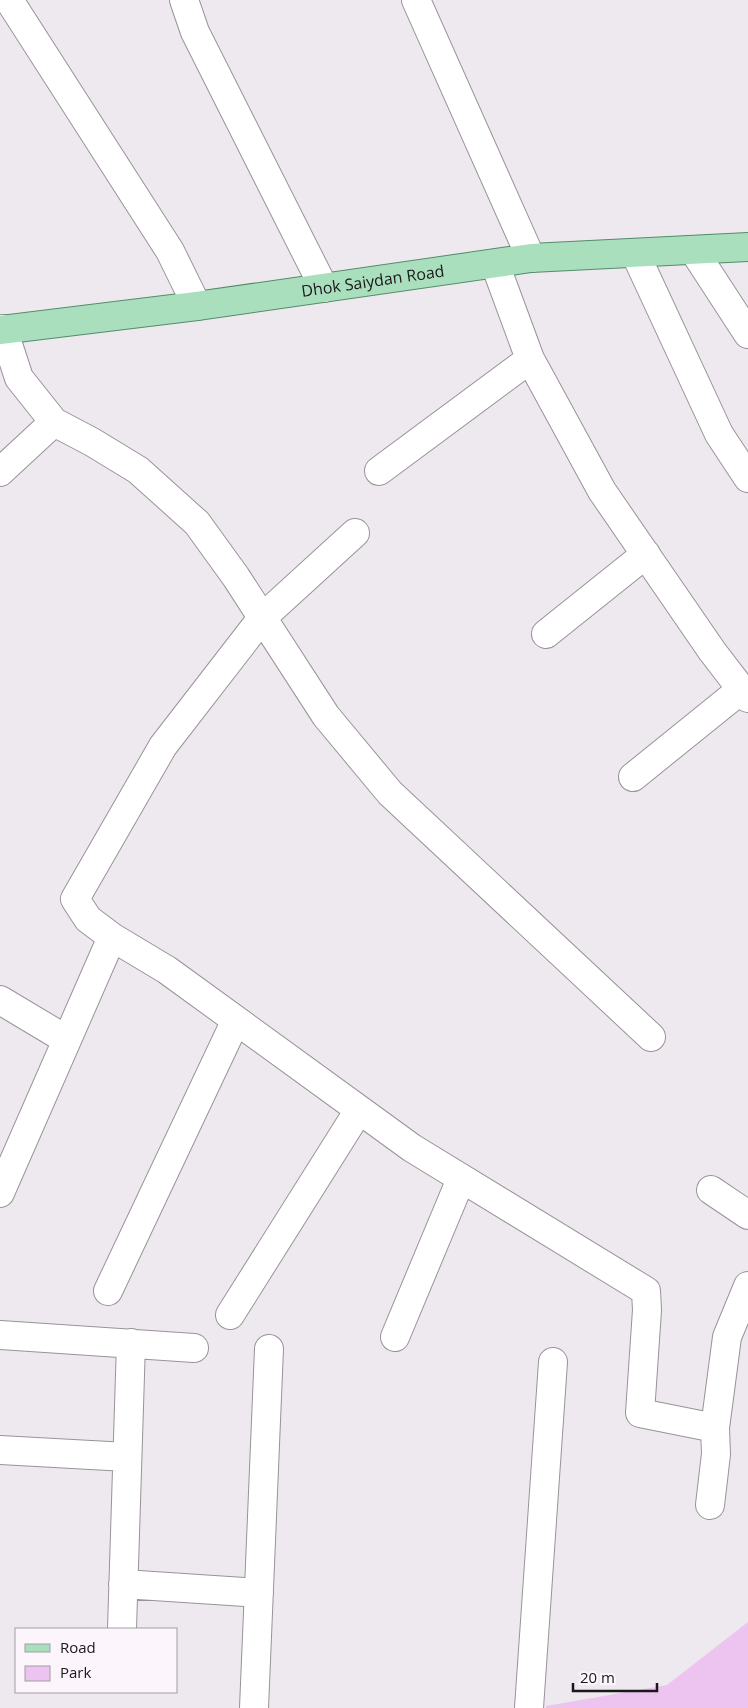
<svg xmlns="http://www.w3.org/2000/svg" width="748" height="1708" font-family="'Open Sans',sans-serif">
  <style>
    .green { fill: #ecc4ef }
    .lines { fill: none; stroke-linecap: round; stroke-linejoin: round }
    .minor-casing { stroke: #989398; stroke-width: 30 }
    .major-casing { stroke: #538c69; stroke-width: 30 }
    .minor { stroke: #fff; stroke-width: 28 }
    .major { stroke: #aadfbe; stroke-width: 28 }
    .labels { text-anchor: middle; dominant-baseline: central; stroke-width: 5; stroke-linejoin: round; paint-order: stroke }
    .street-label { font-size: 16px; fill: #1a181a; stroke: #fcf6fc }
  </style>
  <rect width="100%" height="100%" fill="#eee9ef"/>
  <!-- green -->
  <path class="green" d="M748,1622v86h-202v-2l121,-21z"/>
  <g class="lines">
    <!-- minor casing -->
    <g class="minor-casing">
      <path id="minor" d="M9,0l161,251 27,55
        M184,0l11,32 129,256
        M416,0l115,258
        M694,251l54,83
        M635,253l84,181 29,44
        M495,264l35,95 72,132 110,160 36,47
        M3,329l16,49 35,44 38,20 46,28 59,53 39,54 90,139 64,77 261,244
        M379,471l151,-112
        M0,472l54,-50
        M355,533l-93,85 -99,128 -88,153 13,20 24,18 55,33 245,178 234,143 1,19 -7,103 75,15
        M546,634l100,-80
        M633,777l109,-88
        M0,1000l67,40
        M711,1190l37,25
        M0,1193l112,-256
        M108,1291l128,-271
        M230,1315l129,-205
        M0,1335l194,13
        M395,1337l66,-158
        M0,1450l127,7
        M710,1505l6,-51 -1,-26 12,-91 21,-51
        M123,1584l136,9
        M122,1629l9,-286
        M254,1708l15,-359
        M529,1708l24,-346"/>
    </g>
    <!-- major casing -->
    <g class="major-casing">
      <g id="major">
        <path id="s1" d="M0,330l197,-24 334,-48 217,-11"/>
      </g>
    </g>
    <!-- minor -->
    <use href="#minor" class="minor"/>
    <!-- major -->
    <use href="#major" class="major"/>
  </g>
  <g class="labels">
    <!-- street labels -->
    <g class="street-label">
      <text stroke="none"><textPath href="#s1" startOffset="376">Dhok Saiydan Road</textPath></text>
    </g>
  </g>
  <!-- legend -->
  <rect x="15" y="1628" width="162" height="65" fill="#fcf6fc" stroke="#a29da2"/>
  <rect x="25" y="1644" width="25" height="8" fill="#aadfbe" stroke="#a29da2"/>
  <text x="60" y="1653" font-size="15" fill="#1a181a">Road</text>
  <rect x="25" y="1666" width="25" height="15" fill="#ecc4ef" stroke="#a29da2"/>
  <text x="60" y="1678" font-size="15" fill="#1a181a">Park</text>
  <!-- scale -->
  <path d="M573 1683v8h84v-8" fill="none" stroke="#1a181a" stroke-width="2.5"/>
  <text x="580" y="1683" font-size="15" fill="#1a181a" stroke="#fcf6fc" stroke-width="4" paint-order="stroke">20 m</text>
</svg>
